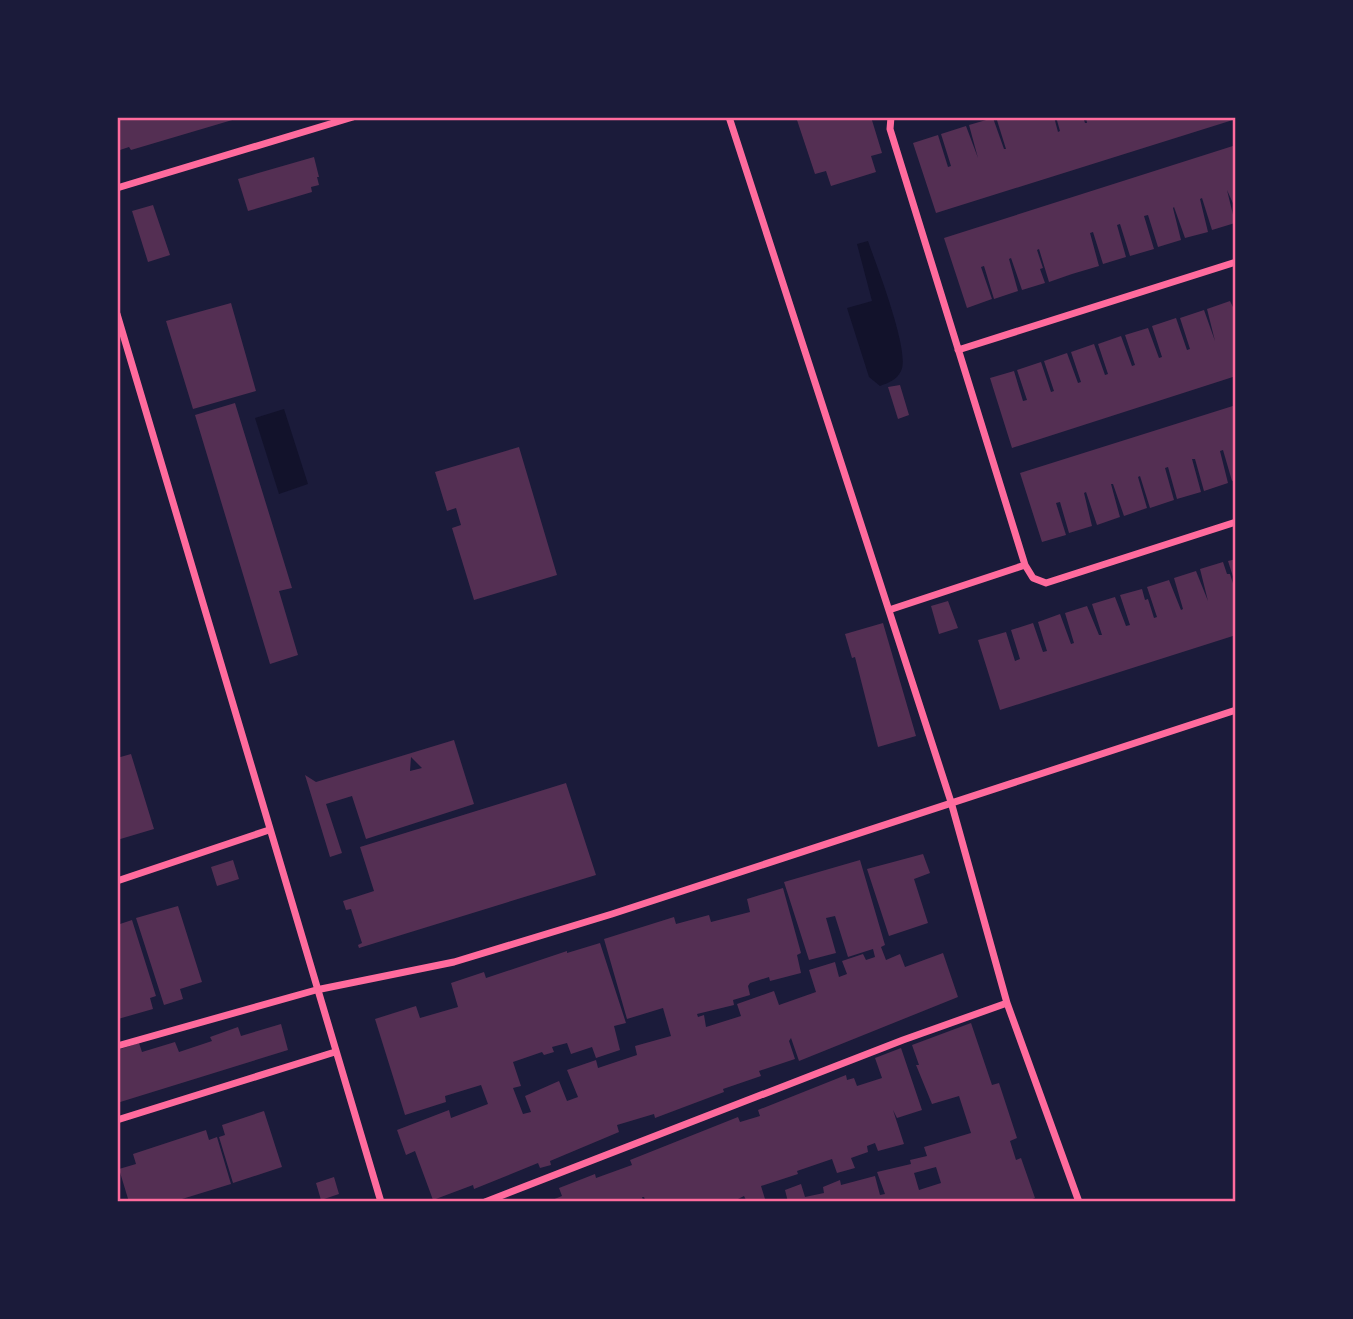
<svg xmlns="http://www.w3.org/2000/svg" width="1353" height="1319" font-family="'Open Sans',sans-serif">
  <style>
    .water { fill: #12122b }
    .building { fill: #542f53; fill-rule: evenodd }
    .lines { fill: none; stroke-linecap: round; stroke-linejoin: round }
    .minor { stroke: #ff6b9d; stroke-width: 7 }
    .neatline { fill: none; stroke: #ff6b9d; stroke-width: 2.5 }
  </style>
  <rect width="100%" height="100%" fill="#1b1b3a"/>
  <!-- water -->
  <path class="water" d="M868,241c8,23 43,112 33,130 -4,9 -13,12 -21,15l-11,-9 -22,-69 25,-7 -15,-57z
    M284,409l24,75 -29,10 -24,-76z"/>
  <!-- building -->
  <path class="building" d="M117,117h122v1l-108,32 -2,-3 -12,4z
    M796,117h75l11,36 -11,3 5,16 -45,14 -5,-15 -11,3z
    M996,117h58l4,15 2,-1 -4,-14h27l2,6h2l-1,-6 150,2 -300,94 -23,-70 25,-8 10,32 3,-1 -10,-32 25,-8 12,32 -9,-33 24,-7 11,31h2z
    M1236,145v65l-9,-20 8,33 -23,7 -10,-32 -2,1 8,33 -23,6 -11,-31 -1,1 8,32 -23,7 -10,-32 -4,1 10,33 -24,7 -10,-32 -3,1 9,32 -23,7 -10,-32 -3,1 9,33 -27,8 -4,-14 4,14 -23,8 -10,-33 -2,1 6,18 -3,1 5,14 -23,7 -11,-32 -2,1 9,32 -24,8 -10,-33 -3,1 11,32 -25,9 -23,-70z
    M314,157l5,20h-2l2,8 -8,2 1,5 -64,19 -10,-32z
    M153,205l17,50 -22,7 -16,-51z
    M1230,301l6,12v63l-224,72 -22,-70 24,-7 9,30 4,-1 -10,-30 24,-8 10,30 3,-1 -10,-30 23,-8 11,30 3,-1 -10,-30 23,-8 11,31 3,-1 -10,-30 23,-8 11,30 3,-1 -10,-30 23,-7 11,30 3,-1 -10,-31 24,-8 11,32 3,-1 -10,-31 24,-8 11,31 -8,-32z
    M231,303l25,88 -63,18 -27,-88z
    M900,385l9,30 -11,4 -10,-32z
    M235,403l57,185 -13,3 19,64 -28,9 -75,-249z
    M1236,405v75l-4,1 -9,-31 -3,1 8,32 -24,8 -9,-32h-3l9,33 -24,7 -9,-32 -3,1 9,32 -24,8 -10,-32 -2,1 9,31 -23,8 -11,-32h-2l9,33 -23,8 -11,-33 -2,1 8,33 -23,7 -9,-31 -4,1 10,32 -24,7 -22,-69z
    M519,447l38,128 -83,25 -22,-72 9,-3 -5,-17 -9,3 -12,-39z
    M1236,559v24h-1l-7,-22z
    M1223,562l4,12h3l6,19v42l-236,75 -22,-70 28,-8 9,29 5,-2 -9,-29 22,-7 10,29 4,-1 -9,-29 22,-8 11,30 3,-1 -9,-30 22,-7 12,29h3l-10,-31 23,-7 11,29 4,-1 -10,-30 22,-6 3,11 3,-1 6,19 3,-1 -10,-30 22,-7 12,30 2,-1 -9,-31 22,-7 12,30 -8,-32z
    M948,601l10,27 -19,6 -8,-28z
    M883,623l33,113 -38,11 -23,-90 -3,1 -7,-24z
    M454,740l20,64 -108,35 -14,-43 -26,8 16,49 -12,4 -25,-82 11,7zM411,757l11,11 -12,3z
    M131,754l23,75 -37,11v-82z
    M566,783l30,92 -237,73 -1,-3 4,-2 -11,-34 -5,1 -3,-9 31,-10 -14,-44z
    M923,854l7,19 -16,6 14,44 -39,13 -22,-67z
    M233,860l6,19 -22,7 -6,-19z
    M860,860l25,85 -4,2 5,13 14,-6 5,13 38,-14 15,44 -159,64 -8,-23 -2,3 6,18 -36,12 2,5 -38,13 1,3 -69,26 -1,-4 -37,11 2,7 -69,29 1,4 -11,3 -2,-5 -64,26 -1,-4 -40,15 -18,-49 -9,4 -9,-25 52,-20 2,8 37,-14 -7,-19 -36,11 1,6 -41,13 -30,-96 41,-13 4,12 38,-11 -7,-24 33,-11 2,6 81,-27v2l33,-10 26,80 -12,3 6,24 -24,8 -4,-11 -21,7 -4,-11 -15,4 2,5 -10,3 -2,-3 -29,10 8,24 -8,2 10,26 8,-2 -6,-16 34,-15 8,20 11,-4 -11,-27 29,-10 2,8 39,-13 -2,-9 36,-10 -8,-28 -36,11 -23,-80 70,-22 2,7 33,-9 2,7 39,-10 -3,-13 36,-11 18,65 -4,2 4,18 -31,8 -1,-4 -19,6 -2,3 2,9 -17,5 1,5 -37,9 1,3 6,-2 2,12 35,-11 -4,-12 37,-13 5,14 37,-13 -7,-22 26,-8 4,15 8,-3 -5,-13 21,-7 3,6 9,-3 -2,-8 -25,8 -13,-41 -9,2 10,35 -27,7 -25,-78z
    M178,906l24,76 -22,7 3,10 -19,6 -28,-87z
    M132,920l24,76 -6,2 3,11 -35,10 -1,-94z
    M971,1023l21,62 7,-2 18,55 -7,3 6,19 5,-2 14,40 -10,4h-237l-3,-12 16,-6 4,13 19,-4 -1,-6 17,-7 1,5 34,-9 5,19 5,-1 -8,-22 34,-8 -1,-4 17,-4 -3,-9 47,-14 -12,-37 -27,8 -16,-39h3l-7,-20zM936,1167l5,16 -22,7 -5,-17z
    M281,1024l7,26 -171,53v-53l22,-7 3,9 33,-10 4,10 33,-11 -2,-4 28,-10 3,9z
    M901,1048l21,62 -25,8 -4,-8 11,34 -26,7 -3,-8 -8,3 1,6 -17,6 4,10 -18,5 -5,-14 -35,12 1,3 -37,12 4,13 -8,3h-10l-3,-6 -12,6h-86l-2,-5h-2l2,5h-97l15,-6 -3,-8 36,-14 1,4 36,-13 -2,-5 108,-43 2,5 20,-6 -2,-6 88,-35 1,5 7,-2 3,8 25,-8 -7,-20z
    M264,1111l18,56 -49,16 -14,-46 6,-2 -3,-10z
    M206,1130l3,10 8,-3 14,47 -49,15v3h-53l-10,-33 17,-5 -3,-10z
    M334,1177l5,17 -18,6 -5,-17z"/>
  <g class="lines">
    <!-- minor -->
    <path class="minor" d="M729,117l222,685 56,201 72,199
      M891,117l-1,12 135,436 8,13 13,5 190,-61
      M117,188l236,-71
      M117,314l264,888
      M958,350l278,-88
      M889,610l136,-45
      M117,881l152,-51
      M117,1046l199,-56 138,-28 158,-48 624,-204
      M117,1120l218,-68
      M485,1202l418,-162 104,-37"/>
  </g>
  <!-- border -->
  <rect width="1353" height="1319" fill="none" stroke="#1b1b3a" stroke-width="238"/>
  <rect x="119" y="119" width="1115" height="1081" class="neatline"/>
</svg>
